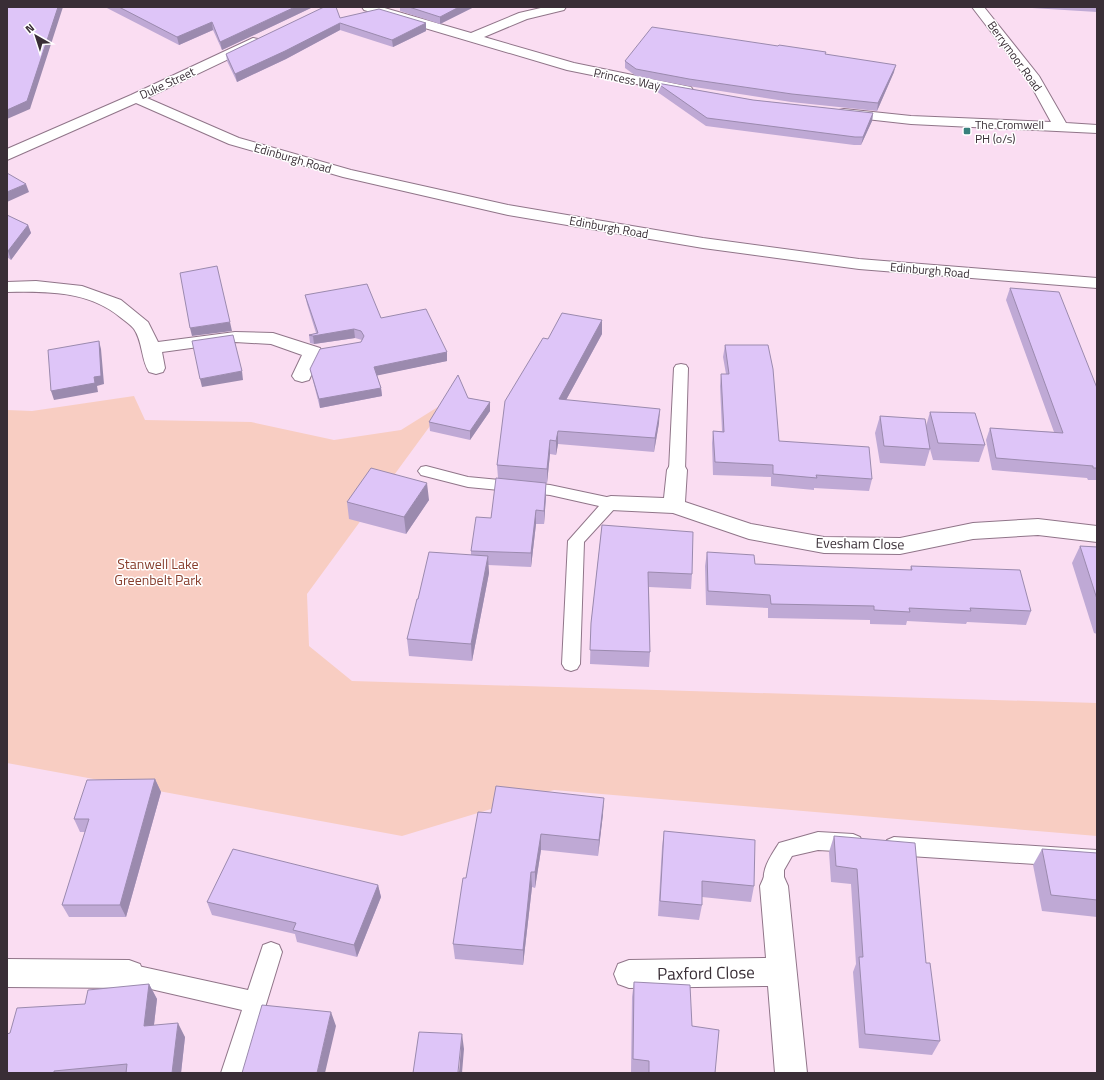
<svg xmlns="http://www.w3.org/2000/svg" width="1104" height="1080" font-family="'Titillium Web',sans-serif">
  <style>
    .green { fill: #f8cdc2 }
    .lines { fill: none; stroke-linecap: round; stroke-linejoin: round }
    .service-casing { stroke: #907589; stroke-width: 2 }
    .minor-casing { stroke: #907589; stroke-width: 2 }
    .service { fill: #fff; fill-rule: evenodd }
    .minor { fill: #fff; fill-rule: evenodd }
    .wall { fill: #bfa9d5 }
    .shaded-wall { fill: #9b8aae }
    .building { fill: #dec5f8; stroke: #9b8aae }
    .poi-dot { fill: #38807c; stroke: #fff; stroke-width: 1.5 }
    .labels { text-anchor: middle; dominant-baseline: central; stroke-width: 3; stroke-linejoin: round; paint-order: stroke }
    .far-street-label { font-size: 12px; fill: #392e36; stroke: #fff }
    .far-poi-label { font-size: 12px; fill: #392e36; stroke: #fff; text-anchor: start }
    .street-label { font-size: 14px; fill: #392e36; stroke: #fff }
    .park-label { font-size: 14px; fill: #873e2d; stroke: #fff }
    .near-street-label { font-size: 17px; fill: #392e36; stroke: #fff }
  </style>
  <rect width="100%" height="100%" fill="#faddf2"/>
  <!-- green -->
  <path class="green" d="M134,396l11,24 106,2 83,18 67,-10 48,-30 -142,194 2,52 43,35 745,22v133l-543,-46 -152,46 -395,-73v-353l25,1z"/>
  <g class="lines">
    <!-- service casing -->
    <g class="service-casing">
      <path id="service" d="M681,364l5,1 2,3 -3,102 -3,4 -5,1 -5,-1 -3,-4 5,-102 2,-3z
        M426,466l42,11 82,8 66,14 3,4 -3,4 -32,35 -4,122 -3,5 -6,2 -6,-2 -3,-5 6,-123 31,-35 -49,-11 -82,-8 -47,-12 -3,-4 3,-4z
        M818,832l35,2 7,3 3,6 -3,6 -7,3 -35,-2 -26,6 -8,14v16l-3,7 -7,2 -7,-2c-9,-20 2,-34 12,-50z
        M894,837l203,13v18l-203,-13 -7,-3 -3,-6 3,-6z
        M271,942l8,3 3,7 -37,121h-24l21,-63 -113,-26 -8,-3 -3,-7 3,-7 8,-3 119,26 15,-45z"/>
    </g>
    <!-- minor casing -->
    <g class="minor-casing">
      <path id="minor" d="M362,7h19l90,26 48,-20 26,-6h21l-2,3 -37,9 -43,18 90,26 112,23 5,1 2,3 -2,3 -5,1 -119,-24 -203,-60z
        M972,7h12l55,69 27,47 31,2v8l-186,-9 -72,-8 -2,-3 2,-3 5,-1 67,7 140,6 -23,-42z
        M253,38l5,1 1,3 -1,3 -111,53 92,40 112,32 157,35 195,33 156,21 238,19v10l-238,-19 -156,-21 -195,-33 -165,-38 -114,-33 -93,-41 -129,57v-11l124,-54z
        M36,281l46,5 39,14 27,22 10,20 77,-10 38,1 47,15 2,4 -13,28 -7,2 -7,-2 -3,-4 10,-21 -31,-11 -36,-2 -73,10 3,16 -2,4 -7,2 -7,-2c-8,-12 -6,-30 -15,-43 -3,-4 -9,-8 -14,-12 -31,-26 -74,-26 -113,-25v-10z
        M677,463l7,2 3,5 -2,32 66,22 73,13 76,1 73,-15 65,-4 59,7v16l-59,-7 -65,4 -73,15 -76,-1 -75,-14 -76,-26 -62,-3 -8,-2 -3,-5 3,-5 8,-2 53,2 3,-28 3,-5z
        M774,873l10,4 4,9 19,187h-32l-7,-87 -139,2 -11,-4 -4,-10 4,-10 11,-4 137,-2 -6,-72 4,-9z
        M7,959l122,1 11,4 4,10 -4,10 -11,4 -122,-1z"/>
    </g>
    <!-- service -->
    <use href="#service" class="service"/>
    <!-- minor -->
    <use href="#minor" class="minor"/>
  </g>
  <!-- wall -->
  <path class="wall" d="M105,7h208l-91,43 -9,-20 -34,15z
    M400,7h74l-34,17 -40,-13z
    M1033,7h64v5l-65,-4z
    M340,18l86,5v8l-33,16 -53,-17 -54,29 -49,23 -10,-21 -1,-7z
    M778,46l48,6 -1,2 69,18 -17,39 -86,-9 -103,-16 -52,-10 -11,-8v-7z
    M657,83l96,17 120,13 -1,8 -11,24h-7l-148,-19 -50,-35z
    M7,215l21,10 3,8 -20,27 -4,-3z
    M1010,288l87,100v92h-9l-1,-2 -95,-8 -6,-30 4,-12 64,4 -48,-132z
    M305,295l76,23 66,34v9l-70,14 4,13 1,8 -62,12 -8,-31 -2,-8 51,-27 1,-2 -7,-2 -41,6 -4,-1 -1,-8 7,-2 -9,-29z
    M602,320v14l-36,66 93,23 -5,29 -96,-8 -2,11 -6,-1 -3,29h-1v13l-2,28h-8l-5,43 -43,-2 1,8 -17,88 -63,-5 -2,-17 11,-40 53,-44v-4l20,-33 7,-40 -1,-13 51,-126z
    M725,345l54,96 93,38 -3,12 -55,-3v2l-43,-4v-9l-58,-2 -1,-32 1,-12h9l-2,-45 1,-12h5l-3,-17z
    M468,398l22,4v9l-20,29 -40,-9 -1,-9z
    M930,412l55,33 -6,17 -46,-2 -3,-11 -5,17 -45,-3 -5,-30 5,-17 46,10z
    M429,500l-23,34 -57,-15 -2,-17z
    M602,525l90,49 -1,15 -42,-2 1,65 -1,15 -59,-3 1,-41z
    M1080,546l17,1v88v-1l-3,-1 -22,-70z
    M707,552l48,12 155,6 1,-4 120,45 -5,14 -59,-3 -1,2 -59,-3 -1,4 -36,-1v-4l-102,-2v-10l-62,-3 -1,-39z
    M155,779l6,13 -35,125h-57l-7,-12 23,-73h-5l-6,-13z
    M491,813l112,1 -5,42 -57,-6 -6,38 -3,-1 -9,78 -68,-6 -2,-15z
    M664,831l90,55 -3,16 -49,-5v8l-3,15 -41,-4 4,-69z
    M834,836l92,127 14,78 -8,14 -73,-7 -6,-76 3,-8 -5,-80 -20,-2 -2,-30z
    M1042,849l55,4v64l-55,-6 -9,-46z
    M378,885l3,12 -24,60 -60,-15 -2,-8 -83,-19 -5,-13z
    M634,982l58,44 23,47h-84l1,-76z
    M149,984l8,15 -3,26 31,12 -4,36h-174l78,-69z"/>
  <!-- shaded-wall -->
  <path class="shaded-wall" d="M58,7h5l-33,102 -23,10v-9z
    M295,7h18l-91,43 -2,-8z
    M459,7h15l-34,17v-7z
    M212,22l1,8 -34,15 -2,-8z
    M340,23v7l-54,29 -49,23 -2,-8z
    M426,23v8l-33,16 -1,-7z
    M896,65l-2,7 -17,39 1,-8z
    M873,113l-1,8 -11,24 2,-8z
    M26,184l3,8 -22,10v-10z
    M28,225l3,8 -20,27 -3,-9z
    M602,320v14l-43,79v-14z
    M230,322l2,9 -40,5 -2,-8z
    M354,329l1,9 -41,6 -1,-8z
    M99,341l2,8 3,35 -7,2 1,6 -44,8 -3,-9z
    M447,352v9l-72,15 -1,-9z
    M242,371l1,9 -41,7 -2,-8z
    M381,388l1,8 -62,12 -1,-9z
    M490,402v9l-20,29v-9z
    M660,409l-1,14 -5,29 1,-14z
    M558,431v13l-2,11v-14z
    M550,440v14l-3,29v-14z
    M427,483l2,17 -23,34 -2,-17z
    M546,483v13l-2,28v-13z
    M536,510v14l-5,43v-14z
    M488,556l1,17 -17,88 -1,-17z
    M155,779l6,13 -35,125 -6,-12z
    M604,798l-1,16 -5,42 1,-16z
    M541,834v16l-6,38v-16z
    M531,872l1,15 -9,78v-15z
    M378,885l3,12 -24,60 -3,-12z
    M149,984l8,15 -5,42 -8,-15z
    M331,1012l5,14 -11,47h-8z
    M178,1023l7,14 -4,36h-9z
    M462,1034l2,15 -2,24h-3z"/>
  <!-- building -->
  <path class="building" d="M7,7h51l-31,94 -20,9z
    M119,7h176l-75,35 -8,-20 -35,15z
    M324,7h12l4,11 39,-9 47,14 -34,17 -52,-17 -55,28 -50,23 -9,-20z
    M409,7h50l-19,10z
    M652,27l126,19 1,-1 47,7 -1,2 71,11 -18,38 -86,-9 -103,-15 -53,-10 -11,-8z
    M657,83l96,17 120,13 -10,24h-8l-148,-19z
    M7,173l19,11 -19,8z
    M7,215l21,10 -20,26h-1z
    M217,266l13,56 -40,6 -10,-55z
    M367,284l14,34 45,-9 21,43 -73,15 7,21 -62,11 -9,-30 10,-20 41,-7 3,-6 -3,-5 -7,-2 -41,7 -4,-1 9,-2 -13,-38z
    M1010,288l49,4 38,96v80h-4v-2l-97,-8 -6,-30 73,5z
    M562,313l40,7 -43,79 101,10 -5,29 -97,-7 -2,10 -6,-1 -3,29 -50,-4 8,-64 38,-63 5,1z
    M233,335l9,36 -42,8 -8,-38z
    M99,341l2,35 -7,1 1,6 -44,8 -3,-41z
    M725,345h43l5,24 6,72 90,6 3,32 -56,-4 1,3 -44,-4v-9l-58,-3 -2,-31 11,1 -3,-58h8z
    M458,375l10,23 22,4 -20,29 -41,-9z
    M930,412l45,1 10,32 -47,-2z
    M880,416l45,3 5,30 -46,-3z
    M371,468l56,15 -23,34 -57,-15z
    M496,478l50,5 -2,28 -8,-1 -5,43 -60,-2 5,-34 15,1z
    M602,525l91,7 -1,42 -44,-2 2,80 -60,-2 1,-27z
    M1080,546l17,1v52z
    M429,552l59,4 -17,88 -64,-5 10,-40h1z
    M707,552l47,3 1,9 157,6 -1,-4 109,4 11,41 -61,-3 1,3 -62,-3 1,4 -36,-2v-4l-103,-2 -1,-9 -62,-4z
    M155,779l-35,126h-58l27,-86h-15l13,-39z
    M496,786l108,12 -5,42 -58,-6 -6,38h-4l-8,78 -70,-6 10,-66h3l12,-66 13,1z
    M664,831l91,9 -1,46 -52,-5v24l-42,-4z
    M834,836l81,7 11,120h4l10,78 -75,-7 -6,-77h4l-6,-88 -21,-3z
    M233,849l145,36 -24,60 -61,-15 3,-7 -89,-21z
    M1042,849l55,4v47l-46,-5z
    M634,982l56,3 2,41 27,4 -4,43h-66v-12l-16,-2z
    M149,984l-5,42 34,-3 -6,50h-46l1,-9 -73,7v2h-47v-39l3,-1 7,-25 68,-4 3,-14z
    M262,1005l69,7 -14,61h-75z
    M419,1032l43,2 -4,38 10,1h-55z"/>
  <!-- markers -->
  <rect class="poi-dot" x="963" y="127" width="8" height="8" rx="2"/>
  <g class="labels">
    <!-- far-street labels -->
    <g class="far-street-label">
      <text transform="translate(1015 56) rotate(54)">Berrymoor Road</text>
      <text transform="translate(627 79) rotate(12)">Princess Way</text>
      <text transform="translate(167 83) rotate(-25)">Duke Street</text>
      <text transform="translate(293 158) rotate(16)">Edinburgh Road</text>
      <text transform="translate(609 227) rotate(10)">Edinburgh Road</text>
      <text transform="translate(930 270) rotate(5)">Edinburgh Road</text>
    </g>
    <!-- far-poi labels -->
    <g class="far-poi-label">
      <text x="975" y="124">The Cromwell<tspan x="975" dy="14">PH (o/s)</tspan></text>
    </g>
    <!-- street labels -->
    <g class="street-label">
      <text transform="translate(860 543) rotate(1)">Evesham Close</text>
    </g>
    <!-- park labels -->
    <g class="park-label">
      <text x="158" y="563">Stanwell Lake<tspan x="158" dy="16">Greenbelt Park</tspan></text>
    </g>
    <!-- near-street labels -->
    <g class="near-street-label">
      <text transform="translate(706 973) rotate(-1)">Paxford Close</text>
    </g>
  </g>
  <!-- border -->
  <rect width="1104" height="1080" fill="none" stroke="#392e36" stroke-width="16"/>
  <!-- north arrow -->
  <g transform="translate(36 36) rotate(321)" stroke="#ffffff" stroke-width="3" paint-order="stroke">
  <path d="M0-3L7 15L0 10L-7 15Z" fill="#392e36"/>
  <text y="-6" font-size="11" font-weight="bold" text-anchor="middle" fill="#392e36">N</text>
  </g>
</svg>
